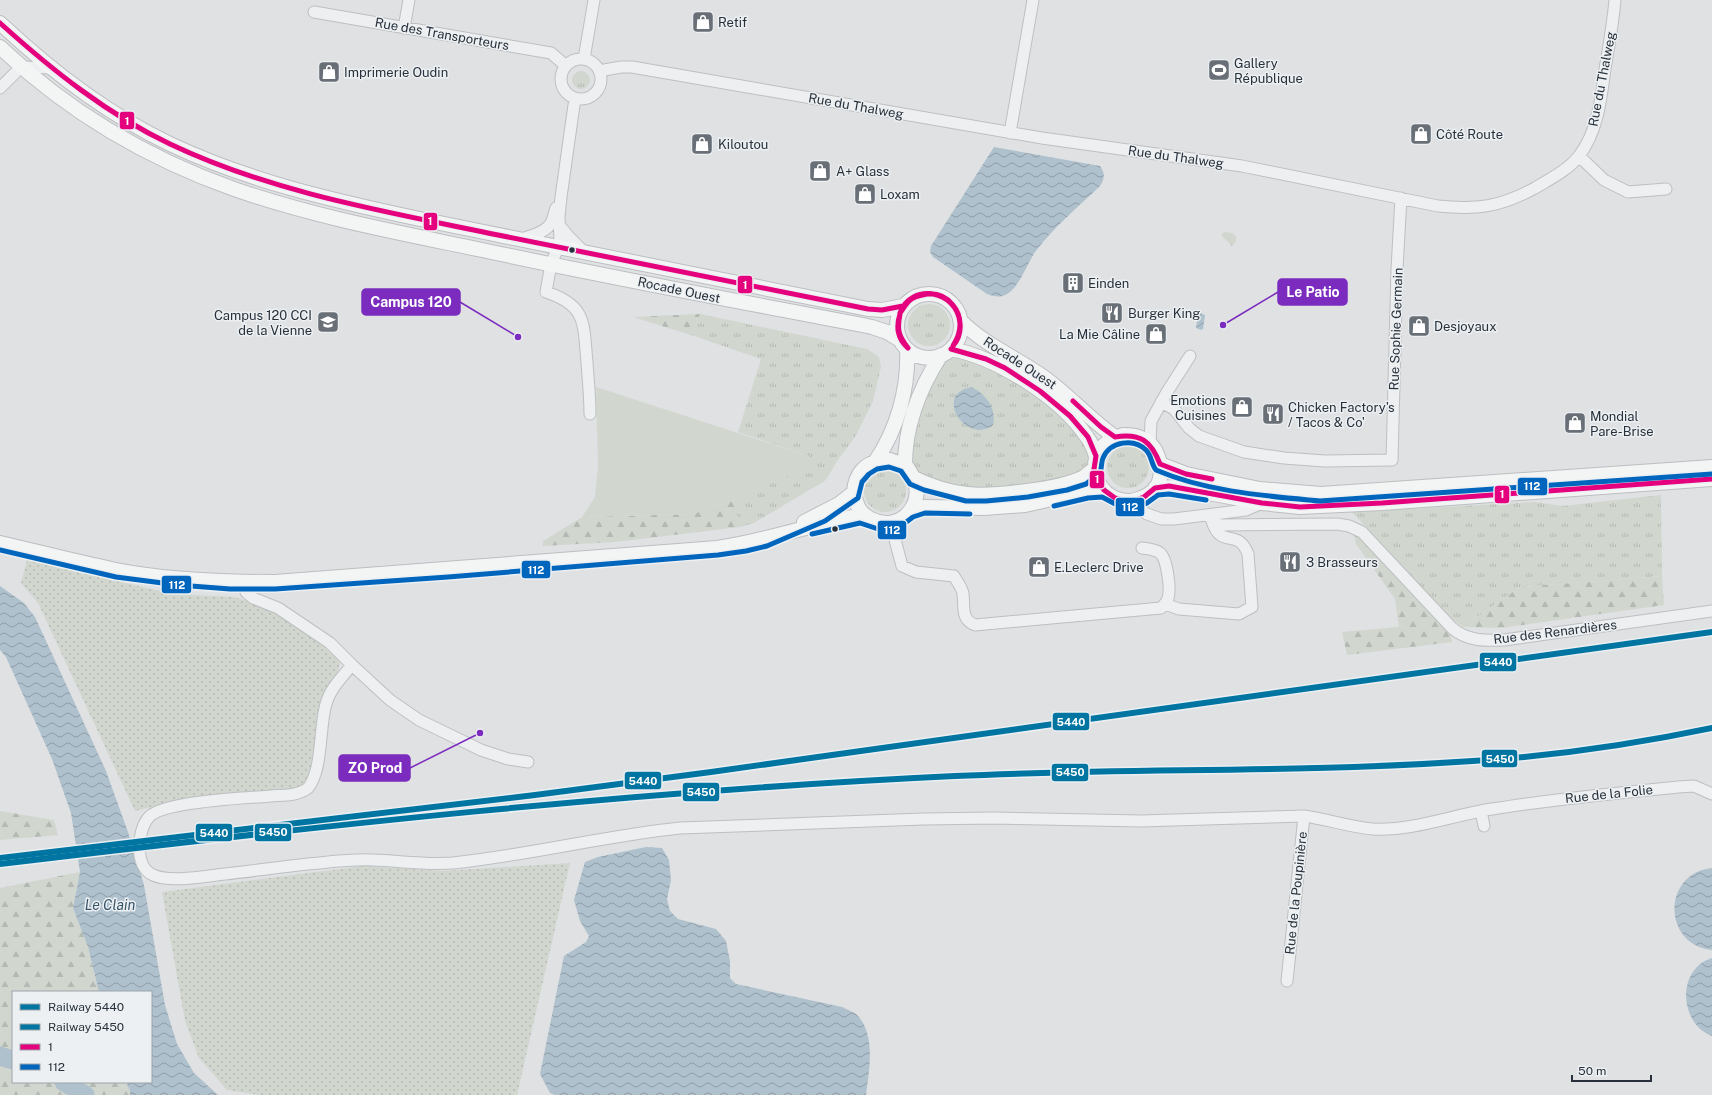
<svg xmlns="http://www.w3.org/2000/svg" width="1712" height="1095" font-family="'Public Sans',sans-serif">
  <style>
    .grass { fill: url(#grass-tufts) }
    .forest { fill: url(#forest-firs) }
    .park { fill: #d1d7cf }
    .garden { fill: url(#garden-dots) }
    .water { fill: url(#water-waves) }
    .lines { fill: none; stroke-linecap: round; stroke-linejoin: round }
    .river { stroke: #afc1cd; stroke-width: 19 }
    .minor-casing { stroke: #bdbfc1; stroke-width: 13 }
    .major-casing { stroke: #bcbec1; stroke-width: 16 }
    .minor { stroke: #eeeff0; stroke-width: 11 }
    .major { stroke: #f3f4f4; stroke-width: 14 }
    .bus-1-casing { stroke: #ecf0f3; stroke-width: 8 }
    .bus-2-casing { stroke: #ecf0f3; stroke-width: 8 }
    .bus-1 { stroke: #e5007d; stroke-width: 5 }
    .bus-2 { stroke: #0065bd; stroke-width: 5 }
    .rail-1-casing { stroke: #ecf0f3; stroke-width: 9 }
    .rail-2-casing { stroke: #ecf0f3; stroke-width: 9 }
    .rail-1 { stroke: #0075a1; stroke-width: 6 }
    .rail-2 { stroke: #0075a1; stroke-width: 6 }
    .bus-dot { fill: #28313b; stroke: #ecf0f3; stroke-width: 1.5 }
    .labels { text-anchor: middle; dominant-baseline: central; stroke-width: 3; stroke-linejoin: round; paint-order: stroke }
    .poi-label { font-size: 13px; fill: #28313b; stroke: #ecf0f3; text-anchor: start }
    .street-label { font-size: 13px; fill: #28313b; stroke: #ecf0f3 }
    .water-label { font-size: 14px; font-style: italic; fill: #36546a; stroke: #ecf0f3 }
    .leader { fill: none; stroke: #7b2cbf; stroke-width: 1.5 }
    .callout-dot { fill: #7b2cbf; stroke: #ecf0f3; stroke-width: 1.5 }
    .callout { fill: #7b2cbf; stroke: #7b2cbf; stroke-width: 1.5 }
    .callout-label { font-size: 14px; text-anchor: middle; font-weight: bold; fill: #fff }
    .line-badge { stroke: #ecf0f3; stroke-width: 1.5 }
    .badge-label { font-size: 11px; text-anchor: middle; font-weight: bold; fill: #fff }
  </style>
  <defs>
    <pattern id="grass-tufts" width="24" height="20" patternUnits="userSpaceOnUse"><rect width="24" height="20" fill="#d1d7cf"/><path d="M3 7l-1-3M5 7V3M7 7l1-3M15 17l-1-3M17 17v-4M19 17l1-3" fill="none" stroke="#b3b9b3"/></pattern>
    <pattern id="forest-firs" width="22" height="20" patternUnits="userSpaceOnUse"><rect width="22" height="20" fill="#d1d7cf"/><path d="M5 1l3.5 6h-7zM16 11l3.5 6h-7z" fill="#b3b9b3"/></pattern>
    <pattern id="garden-dots" width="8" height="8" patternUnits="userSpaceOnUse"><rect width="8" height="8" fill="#d1d7cf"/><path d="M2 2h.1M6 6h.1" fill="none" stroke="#b3b9b3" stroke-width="1.8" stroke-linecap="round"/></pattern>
    <pattern id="water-waves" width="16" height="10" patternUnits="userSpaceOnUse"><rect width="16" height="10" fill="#afc1cd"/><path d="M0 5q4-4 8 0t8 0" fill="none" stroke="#8e9da8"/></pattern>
  </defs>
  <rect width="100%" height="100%" fill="#dfe1e3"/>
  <!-- grass -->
  <path class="grass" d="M572 80a9 9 0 1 1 18 0a9 9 0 1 1-18 0Z
    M1224,232l8,1 4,3v5l-4,5 -11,-11z
    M908 325a21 21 0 1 1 42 0a21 21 0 1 1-42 0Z
    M700,314l167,35 12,8 2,10 -8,34 -18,36 -18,24 -11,19 -72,43 -14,4 -7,-27 72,-32 4,-12 -71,-24 23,-73 -70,-24z
    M962,357c5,1 12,2 17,5 23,10 130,75 106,106 -9,11 -47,15 -61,17 -19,2 -55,7 -72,2 -7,-2 -14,-6 -20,-9 -5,-1 -13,-3 -16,-7 -16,-19 6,-64 14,-84 3,-6 5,-17 9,-22 5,-6 16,-7 23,-8z
    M1107 467a21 21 0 1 1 42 0a21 21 0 1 1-42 0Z
    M864 491a21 21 0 1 1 42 0a21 21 0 1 1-42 0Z
    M1661,495l1,81 -142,11 -57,40 -16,-12 -95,-103 183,-10 28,4z"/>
  <!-- forest -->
  <path class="forest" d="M700,314l-9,21 -58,-18z
    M733,500l7,27 -125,15 -72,4v-5l39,-24 111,-3z
    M1354,533l11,6 85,94 2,9 -105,13 -5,-23 57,-5 -4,-28 -39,-55z
    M1662,576l2,29 -163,23 -38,-1 57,-40z
    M0,811l54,9 4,15 -58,5z
    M80,872l-7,36 15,39 11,45h-86v90h113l4,9v4h-130v-207z"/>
  <!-- park -->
  <path class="park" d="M596,387l213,69 -4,12 -72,32 -40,14 -111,3 13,-20 3,-30z"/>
  <!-- garden -->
  <path class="garden" d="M27,560l146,34 61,3 29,9 47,29 27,23 3,5 -3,12 -16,26 -11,74 -5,9 -11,6 -123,12 -36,9 -97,-208 -17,-20z
    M570,863l-53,232h-258l-32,-5 -28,-32 -14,-37 -23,-129 201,-26 79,5z"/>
  <!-- water -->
  <path class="water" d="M994,147l106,19c5,7 5,12 0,20 -22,21 -47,42 -65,66 -8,12 -17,38 -30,43 -6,3 -12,1 -18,-1l-54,-37 -3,-5 1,-6z
    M1200,313l5,2 -2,14 -2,1 -5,-2 2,-14z
    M972,387c14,8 25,21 21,38 -27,21 -61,-32 -21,-38z
    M0,586l24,17 11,14 71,154 22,61 16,53 21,120 12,39 17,29 24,22h-88v-4l-4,-9h25v-90h-52l-11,-45 -15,-39 7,-36 -9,-59 -19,-54 -46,-102 -6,-7z
    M646,847l16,1 7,12 2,20 -4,19 3,12 8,8 38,10 10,12 4,20v17l6,6 106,23c5,3 13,5 16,9 18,20 11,55 8,79h-311l-5,-2 -10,-19 24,-118 22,-14 3,-6 -9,-15 -6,-21 11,-38 13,-5z
    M1712,868v82c-50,-5 -50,-77 0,-82z
    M1712,958v78c-33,-12 -36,-67 0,-78z"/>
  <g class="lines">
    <!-- river -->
    <path class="river" d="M0,1056l13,4
      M64,1082l21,13"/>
    <!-- minor casing -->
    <g class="minor-casing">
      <path id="minor" d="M314,12l237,41 14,12
        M404,28l5,-28
        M584,59l10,-59
        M561 79a20 20 0 1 1 40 0a20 20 0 1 1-40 0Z
        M21,67l31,1
        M599,71l22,-4h11l410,71 200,28 196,40c39,4 62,1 97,-18 15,-9 33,-18 44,-32 19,-25 22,-57 26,-87 4,-23 8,-46 10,-69
        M0,88l21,-21
        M575,98l-14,99 -2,20 1,26 -9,21 -5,28c42,14 37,32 41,70 1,17 3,34 3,52
        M1010,133l23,-133
        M1579,156l25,24 24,12 38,-3
        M560,226l9,11 16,16
        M521,239c10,-3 27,-7 31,-18 2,-4 2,-9 4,-13
        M1161,402l13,7 15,19 10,8 45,16 40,6 41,3 67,-1 5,-191 4,-71
        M1150,444l1,-23 16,-29 23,-36
        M1130,502l17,12 14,5h13l72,-9 16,-7
        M1210,515l2,6 8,4 117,-1 12,2 13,6 90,96c15,13 33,13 52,12l208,-29
        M892,523l2,13 8,30 14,6 38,4c3,6 8,11 9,18 2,12 -3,25 12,31l186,-17c3,-3 6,-6 7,-10 3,-8 -1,-40 -8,-45 -5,-4 -12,-4 -18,-5
        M243,582l3,10 7,6 25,10 52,35 22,22 38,35 29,20 62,30 27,9 20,3
        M1165,604l14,5 60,5 13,-7 -4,-53c-10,-27 -27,-4 -36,-33
        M352,665c-10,12 -22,24 -26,39 -7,23 -3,66 -18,84 -10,8 -25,7 -37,8 -24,2 -108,5 -122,21 -12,13 -15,50 4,58 17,8 53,1 72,-1 28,-3 55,-7 83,-10 22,-2 44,-5 65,-4 27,1 53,5 80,3 76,-8 151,-27 227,-35l243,-9 72,-1 146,3 163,-5
        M1481,811l3,15
        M1287,981l17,-165c23,3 45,11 69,13 40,2 80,-14 119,-20 61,-10 124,-16 186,-22l16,-1 18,8"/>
    </g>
    <!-- major casing -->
    <g class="major-casing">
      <path id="major" d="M0,23c51,48 107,91 170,121 78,37 161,56 245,74 44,9 89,18 133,27 107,21 213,43 320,64l14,1 21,-4
        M0,47c66,63 147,111 234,142 86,30 178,46 267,65 123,26 247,49 371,73l15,5 13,8
        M897 326a32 32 0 1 1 64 0a32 32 0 1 1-64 0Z
        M960,320c23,24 55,37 82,56 26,18 47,43 73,61
        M951,349c47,9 109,48 136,88 4,5 7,13 9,19
        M1123,435c6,0 13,0 18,3 18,7 25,34 15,50 -4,5 -12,9 -18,11 -3,1 -6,2 -9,2 -39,0 -49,-56 -6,-66z
        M890,460c4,2 11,3 15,5 2,1 4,5 5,7 20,28 -9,63 -39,47 -6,-3 -12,-8 -14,-15 -7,-16 0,-36 18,-42 4,-2 10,-1 15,-2z
        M875,462c22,-32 34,-74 32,-113
        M1160,464l26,10 74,15 61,5 391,-27
        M905,465c0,-41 14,-76 36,-110
        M914,478c16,8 35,14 53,16 25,3 92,-5 115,-16 4,-2 8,-6 12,-9
        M1155,488l22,-1 85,16 38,4 82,-4 330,-24
        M912,509l13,-2 59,1 41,-3 62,-14 17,-1
        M804,522l35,-18 14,-11
        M0,543c39,9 77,19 116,27 52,10 106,12 159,12l442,-34c50,-7 97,-25 147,-33"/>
    </g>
    <!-- minor -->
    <use href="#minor" class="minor"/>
    <!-- major -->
    <use href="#major" class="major"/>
    <!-- bus-1 casing -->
    <g class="bus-1-casing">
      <path id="bus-1" d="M0,23c52,47 107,91 170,121 103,49 217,68 328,91 123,25 246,50 370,74l14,1 21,-4
        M900,313c11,-31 57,-23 60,10 1,9 -2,17 -7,23
        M900,313c3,-4 6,-9 9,-12 4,-4 12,-6 18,-7 21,-2 37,18 32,38 -1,6 -4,10 -6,14
        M900,314c-3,15 -2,21 8,34
        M900,314c-4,12 -3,25 8,34
        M951,349l35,10 19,9 35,23 30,25 18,21 8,19 -2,13 3,11 7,10 11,8 15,4 14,-5 11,-9 14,-2 93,17 38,4 82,-4 330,-24
        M1073,401l28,26 14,10c26,-4 36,4 45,27l26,10 26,5"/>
    </g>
    <!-- bus-2 casing -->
    <g class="bus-2-casing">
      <path id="bus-2" d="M1054,506l34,-8 14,-1 19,10h13l13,-4 11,-8 11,-1 37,6
        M812,534l48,-11 21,7h11l9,-4 12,-9 12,-4 45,1
        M0,550l116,27 62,8 52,4h45l173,-12 270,-22 28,-4 21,-5 58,-25 33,-23 4,-16 7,-8 8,-5 12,-2 12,4 9,13 14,6 42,11h20l42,-4 39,-7 19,-6 14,-11c2,-5 1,-11 3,-15 7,-17 31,-20 43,-8 6,6 5,14 10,20 51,22 110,26 164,31l392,-27"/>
    </g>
    <!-- bus-1 -->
    <use href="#bus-1" class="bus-1"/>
    <!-- bus-2 -->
    <use href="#bus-2" class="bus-2"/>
    <!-- rail-1 casing -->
    <g class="rail-1-casing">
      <path id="rail-1" d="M0,858l535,-63 176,-23 1001,-140"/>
    </g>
    <!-- rail-2 casing -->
    <g class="rail-2-casing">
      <path id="rail-2" d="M0,864c317,-38 635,-73 955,-88 189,-9 380,-2 569,-19 63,-6 126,-16 188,-29"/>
    </g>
    <!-- rail-1 -->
    <use href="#rail-1" class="rail-1"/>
    <!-- rail-2 -->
    <use href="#rail-2" class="rail-2"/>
  </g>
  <!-- icons -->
  <defs>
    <g id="shop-square" transform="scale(1.15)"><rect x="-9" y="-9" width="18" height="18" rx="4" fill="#686f76" stroke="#ecf0f3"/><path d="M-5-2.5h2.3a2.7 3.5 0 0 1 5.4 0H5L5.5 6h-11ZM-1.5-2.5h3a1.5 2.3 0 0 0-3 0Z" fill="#fff"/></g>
    <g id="stadium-square" transform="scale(1.15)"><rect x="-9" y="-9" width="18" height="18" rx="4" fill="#686f76" stroke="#ecf0f3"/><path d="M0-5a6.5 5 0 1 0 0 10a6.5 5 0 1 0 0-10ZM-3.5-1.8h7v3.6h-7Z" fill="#fff"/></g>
    <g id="building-square" transform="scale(1.15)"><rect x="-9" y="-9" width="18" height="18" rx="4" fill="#686f76" stroke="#ecf0f3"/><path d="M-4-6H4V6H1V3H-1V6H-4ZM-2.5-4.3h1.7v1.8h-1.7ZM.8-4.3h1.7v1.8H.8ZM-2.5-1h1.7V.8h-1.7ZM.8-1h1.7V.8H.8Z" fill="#fff"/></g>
    <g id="restaurant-square" transform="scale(1.15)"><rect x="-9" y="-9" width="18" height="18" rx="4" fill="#686f76" stroke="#ecf0f3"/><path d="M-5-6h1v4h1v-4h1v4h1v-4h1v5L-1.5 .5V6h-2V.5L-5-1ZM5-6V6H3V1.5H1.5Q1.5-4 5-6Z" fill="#fff"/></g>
    <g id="university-square" transform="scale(1.15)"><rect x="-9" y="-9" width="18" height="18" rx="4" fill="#686f76" stroke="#ecf0f3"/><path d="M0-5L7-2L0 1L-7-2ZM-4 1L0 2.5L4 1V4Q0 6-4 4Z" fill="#fff"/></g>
  </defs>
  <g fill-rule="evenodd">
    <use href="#shop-square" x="703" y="22"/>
    <use href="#stadium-square" x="1219" y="70"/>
    <use href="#shop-square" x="329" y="72"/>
    <use href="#shop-square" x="1421" y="134"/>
    <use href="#shop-square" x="702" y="144"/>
    <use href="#shop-square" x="820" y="171"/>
    <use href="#shop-square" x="865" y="194"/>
    <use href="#building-square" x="1073" y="283"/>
    <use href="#restaurant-square" x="1112" y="313"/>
    <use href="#university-square" x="328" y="322"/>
    <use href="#shop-square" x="1419" y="326"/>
    <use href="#shop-square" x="1156" y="334"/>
    <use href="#shop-square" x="1242" y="407"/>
    <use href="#restaurant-square" x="1273" y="414"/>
    <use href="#shop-square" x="1575" y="423"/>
    <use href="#restaurant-square" x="1290" y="562"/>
    <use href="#shop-square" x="1039" y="567"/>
  </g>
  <!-- markers -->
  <g class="bus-dot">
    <circle cx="572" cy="250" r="3.5"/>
    <circle cx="835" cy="529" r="3.5"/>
  </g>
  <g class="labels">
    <!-- poi labels -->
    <g class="poi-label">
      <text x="718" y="22">Retif</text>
      <text x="1234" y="63">Gallery<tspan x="1234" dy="15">République</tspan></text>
      <text x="344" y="72">Imprimerie Oudin</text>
      <text x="1436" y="134">Côté Route</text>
      <text x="718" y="144">Kiloutou</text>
      <text x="836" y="171">A+ Glass</text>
      <text x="880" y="194">Loxam</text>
      <text x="1088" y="283">Einden</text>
      <text x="1128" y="313">Burger King</text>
      <text x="312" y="315" text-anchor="end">Campus 120 CCI<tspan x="312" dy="15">de la Vienne</tspan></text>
      <text x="1434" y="326">Desjoyaux</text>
      <text x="1140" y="334" text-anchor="end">La Mie Câline</text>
      <text x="1226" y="400" text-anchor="end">Emotions<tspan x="1226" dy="15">Cuisines</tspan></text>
      <text x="1288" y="407">Chicken Factory's<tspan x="1288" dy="15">/ Tacos &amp; Co'</tspan></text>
      <text x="1590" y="416">Mondial<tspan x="1590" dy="15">Pare-Brise</tspan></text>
      <text x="1306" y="562">3 Brasseurs</text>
      <text x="1054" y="567">E.Leclerc Drive</text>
    </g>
    <!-- street labels -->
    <g class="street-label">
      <text transform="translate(442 34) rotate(10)">Rue des Transporteurs</text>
      <text transform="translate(1602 79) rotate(-79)">Rue du Thalweg</text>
      <text transform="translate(856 106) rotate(10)">Rue du Thalweg</text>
      <text transform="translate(1176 157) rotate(8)">Rue du Thalweg</text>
      <text transform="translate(679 290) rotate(12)">Rocade Ouest</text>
      <text transform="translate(1396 329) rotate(-88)">Rue Sophie Germain</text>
      <text transform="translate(1020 363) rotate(33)">Rocade Ouest</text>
      <text transform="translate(1555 632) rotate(-7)">Rue des Renardières</text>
      <text transform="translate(1609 794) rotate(-6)">Rue de la Folie</text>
      <text transform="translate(1296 893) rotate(-84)">Rue de la Poupinière</text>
    </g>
    <!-- water labels -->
    <g class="water-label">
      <text x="110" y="905">Le Clain</text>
    </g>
  </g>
  <!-- callouts -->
  <path class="leader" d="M1223 325L1278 292M518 337L460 302M480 733L410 768"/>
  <g class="callout-dot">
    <circle cx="1223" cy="325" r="4"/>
    <circle cx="518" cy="337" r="4"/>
    <circle cx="480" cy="733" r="4"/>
  </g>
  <g class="callout">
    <rect x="1278" y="279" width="69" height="26" rx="4"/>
    <rect x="362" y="289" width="98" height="26" rx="4"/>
    <rect x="339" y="755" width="71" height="26" rx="4"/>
  </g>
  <g class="callout-label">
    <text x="1313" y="297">Le Patio</text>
    <text x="411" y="307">Campus 120</text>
    <text x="375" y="773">ZO Prod</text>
  </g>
  <g class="line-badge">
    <rect x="119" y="111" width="16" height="19" rx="4" fill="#e5007d"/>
    <rect x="423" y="212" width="15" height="19" rx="4" fill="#e5007d"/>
    <rect x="737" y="275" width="16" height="19" rx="4" fill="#e5007d"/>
    <rect x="1089" y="470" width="16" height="19" rx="4" fill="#e5007d"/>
    <rect x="1517" y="477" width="31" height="19" rx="4" fill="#0065bd"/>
    <rect x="1494" y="485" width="16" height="19" rx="4" fill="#e5007d"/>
    <rect x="1115" y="497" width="30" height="20" rx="4" fill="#0065bd"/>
    <rect x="877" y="520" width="30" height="20" rx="4" fill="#0065bd"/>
    <rect x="521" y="560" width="30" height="19" rx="4" fill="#0065bd"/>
    <rect x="161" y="575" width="31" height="19" rx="4" fill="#0065bd"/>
    <rect x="1479" y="652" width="38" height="20" rx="4" fill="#0075a1"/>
    <rect x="1052" y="712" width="38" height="19" rx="4" fill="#0075a1"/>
    <rect x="1481" y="749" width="37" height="19" rx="4" fill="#0075a1"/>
    <rect x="1051" y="763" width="38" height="19" rx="4" fill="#0075a1"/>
    <rect x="624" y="771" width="38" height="19" rx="4" fill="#0075a1"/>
    <rect x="682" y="782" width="38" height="20" rx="4" fill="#0075a1"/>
    <rect x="254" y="823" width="38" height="19" rx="4" fill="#0075a1"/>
    <rect x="195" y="823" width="38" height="19" rx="4" fill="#0075a1"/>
  </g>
  <g class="badge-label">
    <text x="127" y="125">1</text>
    <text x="430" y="225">1</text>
    <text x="745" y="289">1</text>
    <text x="1097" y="483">1</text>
    <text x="1532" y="490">112</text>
    <text x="1502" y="498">1</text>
    <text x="1130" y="511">112</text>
    <text x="892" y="534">112</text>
    <text x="536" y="574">112</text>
    <text x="177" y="589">112</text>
    <text x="1498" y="666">5440</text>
    <text x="1071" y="726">5440</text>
    <text x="1500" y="763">5450</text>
    <text x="1070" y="776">5450</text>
    <text x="643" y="785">5440</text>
    <text x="701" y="796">5450</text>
    <text x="273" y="836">5450</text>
    <text x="214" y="837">5440</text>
  </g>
  <!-- legend -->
  <rect x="12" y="991" width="140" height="92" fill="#ecf0f3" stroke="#9ea4a9"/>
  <rect x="20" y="1004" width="20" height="6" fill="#0075a1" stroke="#9ea4a9"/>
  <text x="48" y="1011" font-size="12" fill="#28313b">Railway 5440</text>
  <rect x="20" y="1024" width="20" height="6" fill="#0075a1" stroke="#9ea4a9"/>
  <text x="48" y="1031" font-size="12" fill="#28313b">Railway 5450</text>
  <rect x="20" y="1044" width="20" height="6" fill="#e5007d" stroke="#9ea4a9"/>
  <text x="48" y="1051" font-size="12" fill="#28313b">1</text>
  <rect x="20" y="1064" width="20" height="6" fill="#0065bd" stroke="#9ea4a9"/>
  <text x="48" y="1071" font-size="12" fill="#28313b">112</text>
  <!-- scale -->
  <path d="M1572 1075v6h79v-6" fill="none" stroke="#28313b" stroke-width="2"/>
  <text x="1578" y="1075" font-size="12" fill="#28313b" stroke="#ecf0f3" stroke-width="3" paint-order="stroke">50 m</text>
</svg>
